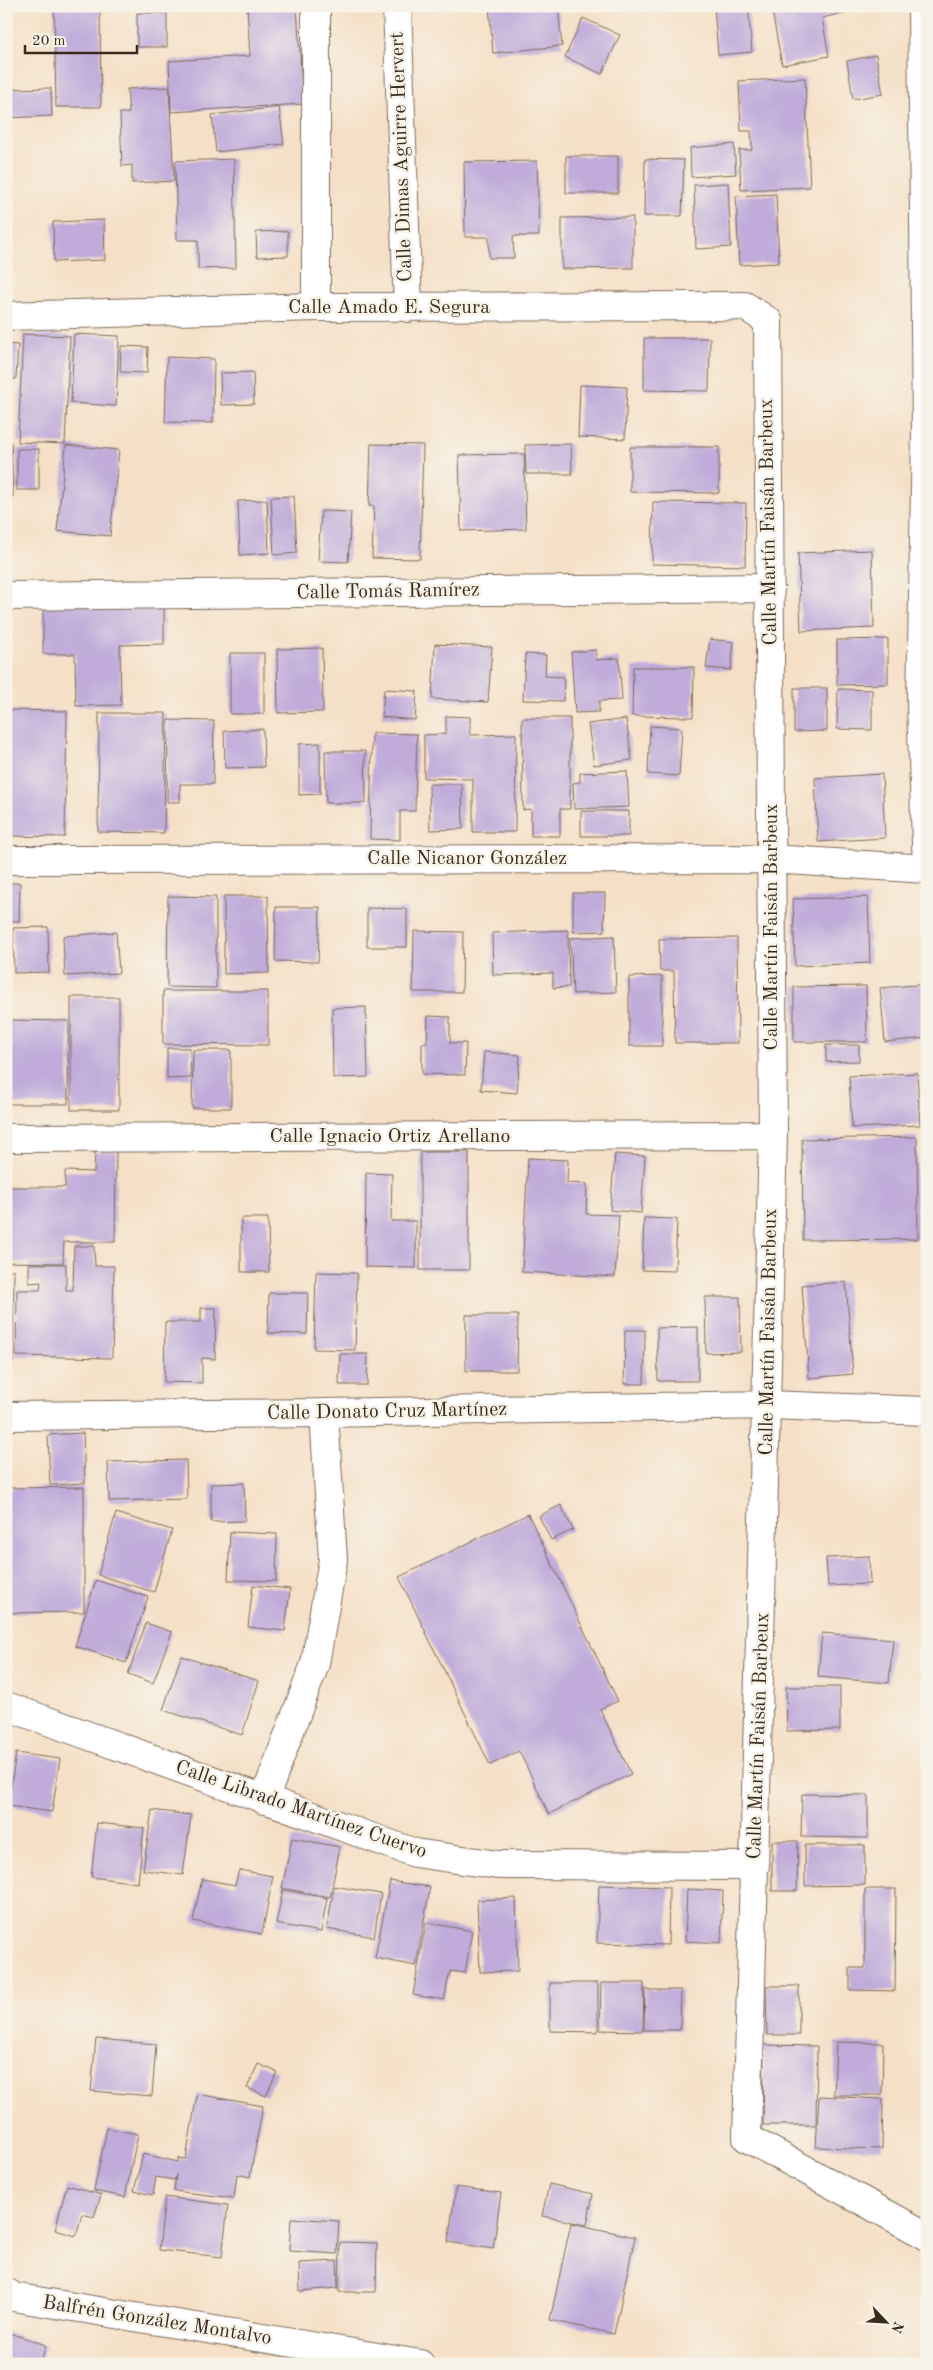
<svg xmlns="http://www.w3.org/2000/svg" width="933" height="2370" font-family="'Old Standard TT',serif">
  <style>
    .building { fill: #c0abda }
    .lines { fill: none; stroke-linecap: round; stroke-linejoin: round }
    .minor-casing { stroke: #7c6a59; stroke-width: 30 }
    .minor { stroke: #fff; stroke-width: 28 }
    .labels { text-anchor: middle; dominant-baseline: central; stroke-width: 5; stroke-linejoin: round; paint-order: stroke }
    .street-label { font-size: 20px; fill: #3b2a1e; stroke: #f7f3e8 }
  </style>
  <rect width="100%" height="100%" fill="#f7f3e8"/>
  <filter id="ink" filterUnits="userSpaceOnUse"><feTurbulence type="fractalNoise" baseFrequency=".02" numOctaves="2"/><feDisplacementMap in="SourceGraphic" scale="10" xChannelSelector="R" yChannelSelector="G"/><feConvolveMatrix kernelMatrix="1 2 1 2 8 2 1 2 1" color-interpolation-filters="sRGB"/></filter>
  <filter id="wash" filterUnits="userSpaceOnUse"><feTurbulence type="fractalNoise" baseFrequency=".0096" numOctaves="4" result="noise"/><feDisplacementMap in="SourceGraphic" scale="20" xChannelSelector="R" yChannelSelector="G"/><feGaussianBlur stdDeviation="1.12" result="paint"/><feColorMatrix in="noise" values="0 0 0 0 0 0 0 0 0 0 0 0 0 0 0 0 0 1.4 0 .05"/><feComposite in="paint" operator="in"/></filter>
  <g filter="url(#wash)">
    <rect width="100%" height="100%" fill="#f5e0c7"/>
    <g id="blocks">
      <!-- building -->
      <path class="building" d="M54,6h46l1,101h-45z
        M104,6h39l1,3 -39,1z
        M247,6h50l6,98 -132,8 -2,-51 81,-5z
        M489,6h69l4,40 -69,7z
        M714,6h34l4,46 -34,3z
        M771,6h71l2,7 -22,5 7,38 -47,9z
        M137,13h30v34h-30z
        M583,18l37,17 -18,39 -37,-17z
        M876,55l7,39 -30,5 -6,-38z
        M805,78l5,109 -69,3 -2,-40h13l-1,-19h-10l-2,-50z
        M169,87l5,94 -42,2v-18l-10,1 -2,-53h9l-2,-24z
        M51,88l1,28 -46,2v-29z
        M279,107l5,37 -68,8 -4,-37z
        M734,144l2,30 -45,3 -1,-29z
        M566,156h52v37h-52z
        M234,159l2,109 -38,1v-29h-21l-2,-79z
        M645,159l39,1 -2,56h-38z
        M537,161l2,75h-26l1,22h-25v-21h-24l-1,-75z
        M728,183l3,64 -35,2 -2,-64z
        M776,194l3,69 -40,2 -3,-69z
        M633,217v51l-71,1v-51z
        M104,220l1,40 -51,2 -1,-40z
        M288,231v25l-31,1 -1,-25z
        M23,334l47,2 -5,108 -47,-2z
        M74,334l45,2 -3,70 -45,-3z
        M644,338h66l-1,53 -65,-1z
        M6,344l12,1 -2,34h-10z
        M121,346l27,1 -1,26 -27,-1z
        M167,357l47,2 -1,64 -48,-1z
        M253,372l1,32 -33,1 -1,-32z
        M580,385l47,2 -2,52 -47,-2z
        M6,442h5l2,55h-7z
        M371,444l52,1 -3,114 -48,-1 2,-52h-5z
        M571,444l1,30h-46l-1,-29z
        M66,445l53,5 -9,86 -53,-5z
        M630,447h89v46l-89,-1z
        M17,449h22v41h-22z
        M524,454l2,75 -65,2 -2,-76z
        M294,496l3,57 -23,2 -3,-58z
        M267,500l2,53 -29,2 -2,-54z
        M653,502l93,1 -1,63 -93,-2z
        M321,511l30,1 -3,50 -30,-1z
        M872,550l2,78 -73,3 -3,-78z
        M164,600v44l-44,1 1,60 -45,1 -1,-52h-32v-52z
        M6,627h3l-1,32h-2z
        M710,639l24,3 -3,28 -25,-2z
        M888,639v45l-51,1v-45z
        M435,644l57,3 -4,55 -56,-3z
        M322,648l1,64 -45,1 -1,-64z
        M596,650v10l23,-2 3,42 -23,1v11l-24,1 -4,-61z
        M230,653h34v61h-34z
        M525,654l21,1 -1,21 19,1 -1,24 -40,-1z
        M633,667h61l-1,50 -61,-1z
        M794,688h33v43l-33,1z
        M384,689l33,2 -2,29 -33,-3z
        M838,689l34,1v40l-35,-1z
        M6,710l61,1 -2,126 -59,-1z
        M99,713h67l-2,120 -66,-1z
        M446,716l24,1v18l46,-1 -1,98h-42v-53l-49,-1v-43l22,-1z
        M522,718h48v91h-10v27h-29v-27l-8,1z
        M626,719l6,41 -38,5 -6,-41z
        M168,720l46,1 -1,63h-33v18h-13z
        M650,726l32,2 -3,48 -31,-2z
        M263,729l1,38 -39,1 -1,-37z
        M372,733l45,1 -2,77h-15v29l-30,-1z
        M320,743v51l-21,1v-51z
        M325,751h40l1,52h-40z
        M627,771l2,36 -55,2 -1,-26 7,-1v-9z
        M882,774l3,64 -67,4 -3,-64z
        M429,784h33l1,45 -33,1z
        M581,811h48v25h-48z
        M6,883h14l-1,38h-13z
        M573,893h32l-1,38 -31,1z
        M168,896l48,1v91l-49,-1z
        M224,896h44l1,77 -45,1z
        M868,897l2,66 -75,3 -2,-67z
        M276,907h44l-2,55 -43,-1z
        M367,908l40,1v38h-40z
        M48,927l1,45 -35,1 -1,-45z
        M568,930l1,57 -16,1v-15l-60,2 -1,-42z
        M414,931l49,1 -1,60h-49z
        M116,932l3,41 -54,3 -2,-40z
        M614,936l2,56 -43,2 -3,-56z
        M737,938l1,105h-63l-1,-72h-14l-1,-32z
        M662,976v70h-33v-69z
        M927,984v54l-42,4 -5,-54z
        M866,986l1,56h-73v-55z
        M163,991h105v54l-105,-1z
        M71,997h48v113h-48z
        M366,1007l2,70 -35,1 -1,-70z
        M428,1016l22,1v26h16l-1,32 -43,-1v-31h5z
        M6,1020l63,1 -1,83h-62z
        M826,1045h33v16l-33,1z
        M167,1048h23l1,30 -24,1z
        M193,1050h38v58h-39z
        M484,1052l36,3 -3,38 -36,-3z
        M917,1073l3,52 -68,3 -3,-52z
        M917,1137l1,102 -115,1 -1,-101z
        M116,1151l-1,91h-51l-1,21 -57,-1v-75h59v-16l29,1 1,-20z
        M420,1152h49v118h-49z
        M615,1154l30,2 -4,57 -31,-3z
        M528,1158l40,2 -1,23 20,1 -1,30 33,1 -4,62 -93,-5z
        M366,1173l26,1 -1,47h25v47l-51,-1z
        M241,1218h27l1,54h-28z
        M644,1218l33,1 -2,52 -33,-1z
        M74,1246h20l1,20h19l-2,92 -96,-2 1,-66h23l1,-8 -12,1v-19h37v26h7z
        M6,1270h8l-1,93h-7z
        M316,1272l41,1 -2,77 -41,-1z
        M846,1282l7,92 -44,4 -7,-93z
        M269,1293h39l-1,41 -39,-1z
        M705,1297h35l1,55 -35,1z
        M201,1308h15l-1,51 -13,-1v25l-38,-1 1,-60h36z
        M466,1315h52l-1,56h-51z
        M698,1327v54h-40l-1,-53z
        M625,1330h20l-1,54h-20z
        M340,1354h28l-1,31h-28z
        M83,1433l2,50 -35,2 -2,-50z
        M186,1460l1,39 -78,2 -1,-39z
        M244,1483l1,38 -34,1v-38z
        M84,1487v125l-78,1v-125z
        M561,1505l12,25 -22,10 -12,-24z
        M116,1513l56,17 -18,62 -56,-17z
        M528,1514l90,187 -18,8 31,65 -82,40 -30,-63 -29,14 -91,-188z
        M230,1532l47,2 -1,47 -48,-1z
        M869,1556l1,28 -42,2 -2,-28z
        M96,1580l52,17 -22,66 -51,-17z
        M253,1585l37,4 -5,42 -37,-4z
        M146,1623l26,9 -19,51 -25,-9z
        M822,1633l71,6 -4,44 -71,-6z
        M181,1656l78,25 -17,54 -79,-25z
        M786,1687h54v43l-53,1z
        M16,1753l44,6 -8,53 -44,-6z
        M802,1794l66,1v43l-67,-1z
        M152,1810l39,5 -8,60 -40,-5z
        M97,1823l47,5 -6,55 -47,-6z
        M292,1838l48,9 -10,50 -48,-9z
        M772,1841h26l-1,50h-25z
        M805,1845h60v40l-60,1z
        M239,1870l34,6 -11,58 -69,-13 9,-42 33,6z
        M390,1881l40,6 -14,79 -41,-8z
        M599,1885l70,2 -1,58 -71,-2z
        M334,1886l47,8 -7,43 -47,-8z
        M687,1889l36,2 -2,52 -36,-2z
        M865,1889h31l-1,102 -45,-1v-22h15z
        M283,1890l44,8 -6,34 -45,-8z
        M516,1898l2,73 -38,1 -3,-72z
        M426,1922l46,9 -7,42 -15,-2 -6,29 -31,-5z
        M550,1983h48v49l-48,-1z
        M601,1983h43l-1,48 -43,-1z
        M766,1986h33v49h-32z
        M645,1990h36l-1,40h-36z
        M96,2039l60,5 -4,52 -61,-5z
        M836,2042l47,1 -1,52h-48z
        M764,2045l53,1 -1,79h-53z
        M258,2064l19,8 -11,24 -19,-8z
        M197,2094l66,12 -13,71 -13,-3 -3,24 -60,-7 2,-16 -2,5 -18,-3 -3,18 -19,-4 9,-37 35,8v-4l8,1z
        M819,2096l64,3 -1,50 -66,-2z
        M107,2128l31,6 -13,63 -31,-6z
        M549,2184l44,10 -6,31 -45,-9z
        M67,2185l34,10 -7,22 -12,-3 -6,22 -21,-6z
        M456,2187l45,6 -8,56 -45,-7z
        M165,2197l63,8 -6,52 -63,-7z
        M291,2218l48,3 -2,33 -48,-3z
        M571,2223l64,14 -21,97 -64,-14z
        M340,2242l37,1 -1,49h-37z
        M337,2261l1,27 -38,3 -1,-28z
        M6,2332l40,13 -6,19h-34z"/>
    </g>
  </g>
  <g filter="url(#ink)">
    <use href="#blocks" fill-opacity="0" stroke="#7c6a59" stroke-width="1"/>
    <g class="lines">
      <!-- minor casing -->
      <g class="minor-casing">
        <path id="minor" d="M316,6v301
          M397,6l11,302
          M922,6l4,426 -5,271 6,167
          M6,316l310,-9 429,-1 23,15 5,814 -26,1003 180,98
          M6,596l764,-8
          M6,860l766,-1 155,10
          M6,1138l767,-3
          M6,1416l318,-3 444,-8 159,6
          M6,1706l409,147 83,12 257,1
          M264,1800l51,-136 18,-104 -9,-147
          M6,2292l7,5 407,67"/>
      </g>
      <!-- minor -->
      <use href="#minor" class="minor"/>
    </g>
  </g>
  <g class="labels">
    <!-- street labels -->
    <g class="street-label">
      <text transform="translate(402 157) rotate(-92)">Calle Dimas Aguirre Hervert</text>
      <text x="389" y="308">Calle Amado E. Segura</text>
      <text transform="translate(769 522) rotate(-91)">Calle Martín Faisán Barbeux</text>
      <text transform="translate(388 592) rotate(-1)">Calle Tomás Ramírez</text>
      <text x="467" y="859">Calle Nicanor González</text>
      <text transform="translate(772 927) rotate(-90)">Calle Martín Faisán Barbeux</text>
      <text x="390" y="1137">Calle Ignacio Ortiz Arellano</text>
      <text transform="translate(769 1332) rotate(-89)">Calle Martín Faisán Barbeux</text>
      <text transform="translate(387 1412) rotate(-1)">Calle Donato Cruz Martínez</text>
      <text transform="translate(759 1736) rotate(-88)">Calle Martín Faisán Barbeux</text>
      <text transform="translate(301 1810) rotate(19)">Calle Librado Martínez Cuervo</text>
      <text transform="translate(157 2321) rotate(9)">Balfrén González Montalvo</text>
    </g>
  </g>
  <!-- margin -->
  <rect width="933" height="2370" fill="none" stroke="#f7f3e8" stroke-width="25"/>
  <!-- north arrow -->
  <g transform="translate(886 2322) rotate(115)" stroke="#f7f3e8" stroke-width="4" paint-order="stroke">
  <path d="M0-4L9 19L0 12L-9 19Z" fill="#3b2a1e"/>
  <text y="-8" font-size="14" font-weight="bold" text-anchor="middle" fill="#3b2a1e">N</text>
  </g>
  <!-- scale -->
  <path d="M25 45v8h112v-8" fill="none" stroke="#3b2a1e" stroke-width="2.5"/>
  <text x="32" y="45" font-size="15" fill="#3b2a1e" stroke="#f7f3e8" stroke-width="4" paint-order="stroke">20 m</text>
</svg>
